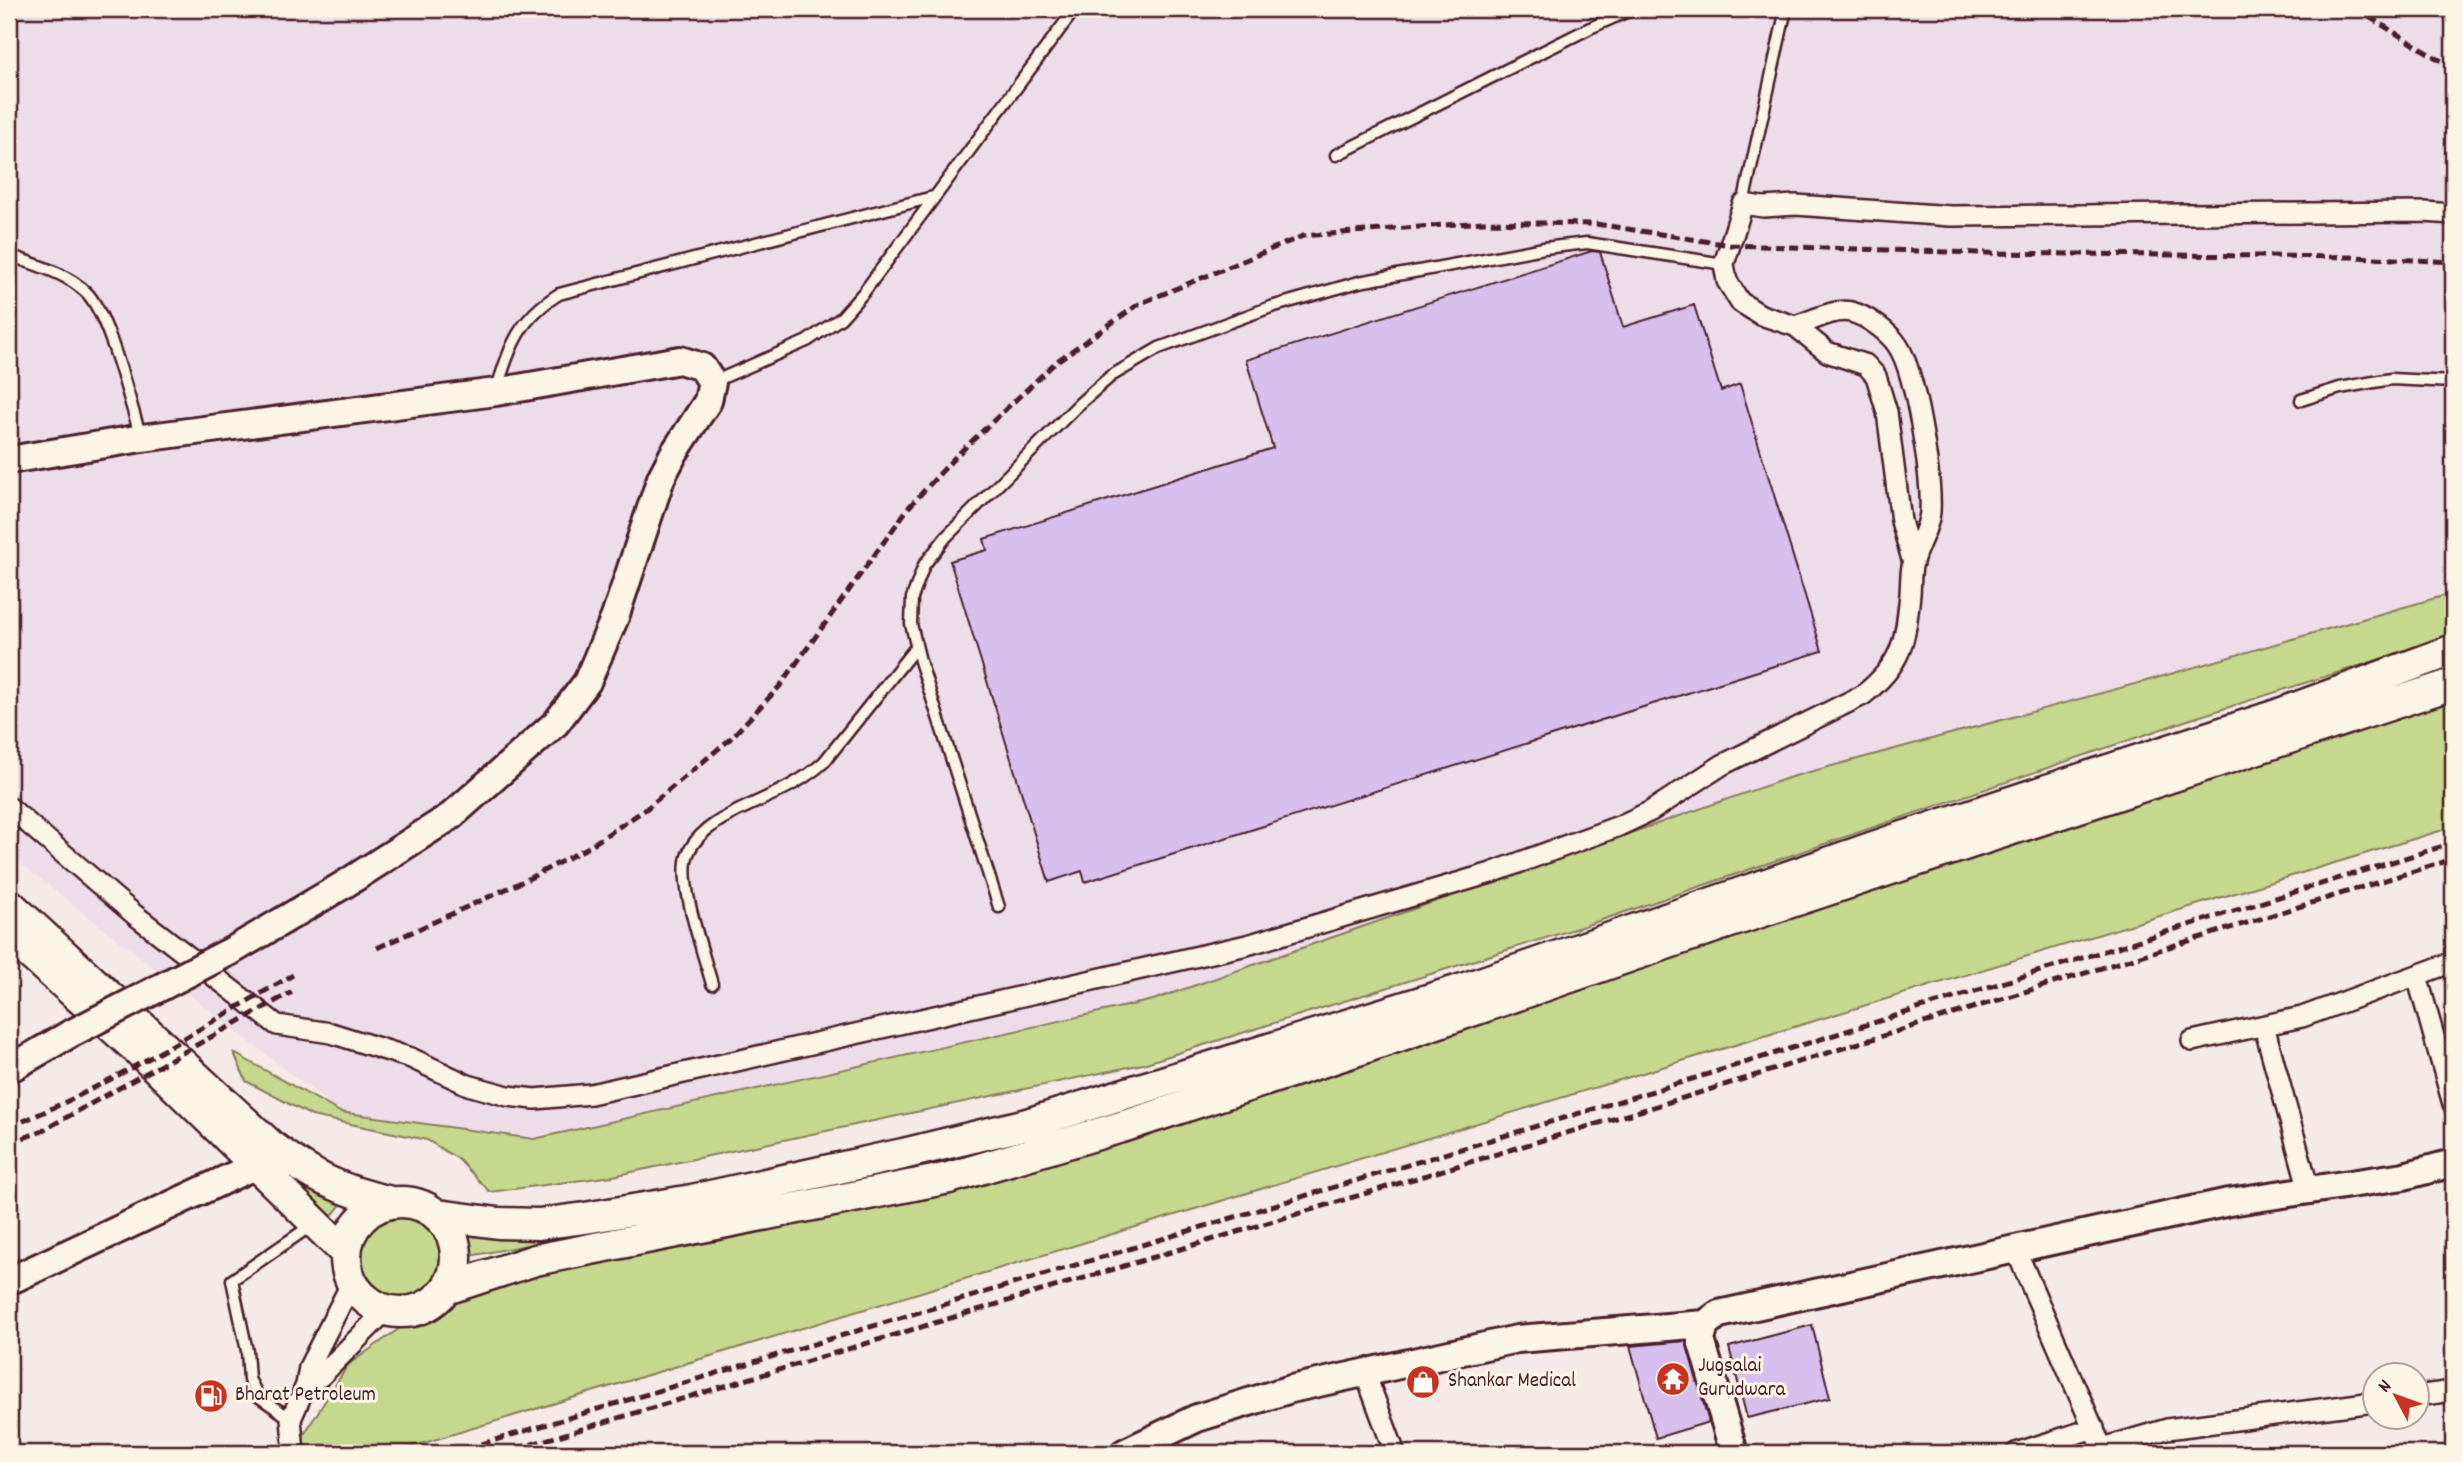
<svg xmlns="http://www.w3.org/2000/svg" width="2462" height="1462" font-family="Dekko,sans-serif">
  <style>
    .built { fill: #eddde9 }
    .green { fill: #c6d88d; stroke: #887c5c; stroke-width: 2 }
    .building { fill: #d9bfee; stroke: #4a1f2b; stroke-width: 2 }
    .lines { fill: none; stroke-linecap: round; stroke-linejoin: round }
    .lane-casing { stroke: #4a1f2b; stroke-width: 15 }
    .street-casing { stroke: #4a1f2b; stroke-width: 24 }
    .secondary-casing { stroke: #4a1f2b; stroke-width: 32 }
    .primary-casing { stroke: #4a1f2b; stroke-width: 35 }
    .lane { stroke: #fcf5e5; stroke-width: 10 }
    .street { stroke: #fcf5e5; stroke-width: 19 }
    .secondary { stroke: #fcf5e5; stroke-width: 26 }
    .primary { stroke: #fcf5e5; stroke-width: 30 }
    .rail { stroke: #4a1f2b; stroke-width: 5; stroke-dasharray: 10 5; stroke-linecap: butt }
    .secondary-bridge-casing { stroke: #4a1f2b; stroke-width: 32; stroke-linecap: butt }
    .secondary-bridge { stroke: #fcf5e5; stroke-width: 26 }
    .labels { text-anchor: middle; dominant-baseline: central; stroke-width: 6; stroke-linejoin: round; paint-order: stroke }
    .poi-label { font-size: 21px; fill: #4a1f2b; stroke: #fcf5e5; text-anchor: start }
  </style>
  <rect width="100%" height="100%" fill="#f5eae7"/>
  <filter id="ink" filterUnits="userSpaceOnUse"><feTurbulence type="fractalNoise" baseFrequency=".0143" numOctaves="2"/><feDisplacementMap in="SourceGraphic" scale="14" xChannelSelector="R" yChannelSelector="G"/><feConvolveMatrix kernelMatrix="1 2 1 2 8 2 1 2 1" color-interpolation-filters="sRGB"/></filter>
  <g filter="url(#ink)">
    <!-- built -->
    <path class="built" d="M9,9h2444v584l-307,88 -355,96 -638,223 -619,139 -194,-27 -331,-257z"/>
    <!-- green -->
    <path class="green" d="M2453,593v43l-268,85 -601,205 -441,138 -530,112 -123,16 -32,-33 -31,-19 -115,-24 -66,-35 -12,-28 106,59 194,27 619,-139 638,-223 355,-96z
      M2453,695v132l-2062,626h-88l-2,-14 47,-74 52,-37 108,-53 451,-94z
      M275,1167l68,35 -13,16z
      M711,1209l-246,48v-15l-4,-14z
      M358 1257a41 41 0 1 1 82 0a41 41 0 1 1-82 0Z"/>
    <!-- building -->
    <path class="building" d="M1592,251l8,1 23,75 71,-22 27,86 19,-7 82,267 -737,231 -3,-11 -33,11 -99,-321 37,-11 -3,-11 289,-91 -27,-88z
      M1812,1325l18,73 -83,20 -18,-71z
      M1686,1341l23,81 -53,16 -26,-92z"/>
    <g class="lines">
      <!-- lane casing -->
      <g class="lane-casing">
        <path id="lane" d="M1336,155l254,-127 43,-19
          M1743,204l43,-195
          M9,255c26,10 56,17 77,37 23,22 44,112 55,145
          M713,382l94,-41 34,-23 23,-26 211,-283
          M497,388c14,-44 22,-69 62,-94l374,-97
          M2301,400l39,-12 51,-9 62,3
          M999,907l-79,-246 -9,-37 1,-26 12,-33 22,-28 133,-133 32,-28 48,-28 112,-41 88,-25 185,-34 43,-5 137,21
          M712,984c-8,-29 -35,-104 -24,-130 9,-24 40,-39 62,-49 26,-12 52,-23 74,-43l92,-115
          M291,1419l-33,-23 -9,-17 -2,-28 -15,-71 80,-55"/>
      </g>
      <!-- street casing -->
      <g class="street-casing">
        <path id="street" d="M1913,563l-12,-42 -14,-109 -11,-36 -10,-11 -39,-13 -32,-26 -34,-11 -21,-13 -13,-21 -3,-17 19,-60 20,3 33,-2 155,11 473,-4 29,2
          M9,807l126,108 142,110 54,8 80,25 57,27 40,11 27,3 56,-5 656,-149 244,-72 128,-47 32,-15 71,-46 141,-70c40,-32 42,-53 47,-101 1,-11 0,-22 3,-32 4,-17 16,-33 17,-50 2,-34 -14,-138 -32,-166 -9,-14 -31,-30 -47,-34 -17,-4 -39,9 -56,14
          M2417,976l36,128
          M2264,1026l45,164
          M2192,1041l110,-24 151,-55
          M2015,1248l89,205
          M1365,1373l30,80
          M306,1385l15,-9 64,-65
          M2416,1396l37,-5
          M2102,1448l65,-19 207,-27
          M294,1453l-3,-34 15,-34 3,-18 42,-83
          M2016,1453l78,-25"/>
      </g>
      <!-- secondary casing -->
      <g class="secondary-casing">
        <path id="secondary" d="M9,460l133,-22 354,-46 184,-32 22,7 10,15 -4,19 -34,52 -13,25 -46,139 -28,65 -31,41 -105,93 -106,68 -112,66
          M9,1069l61,-35
          M9,1281l247,-116
          M1124,1453l73,-35 94,-29 226,-50 188,-15
          M1734,1453l-33,-113 4,-16 14,-10 510,-112 175,-26 49,-13"/>
      </g>
      <!-- primary casing -->
      <g class="primary-casing">
        <path id="primary" d="M9,904l261,241c43,32 68,45 121,57
          M9,935l130,116 206,201
          M346 1257a55 55 0 1 1 110 0a55 55 0 1 1-110 0Z
          M438,1215l60,8 41,1 46,-6 107,-18 211,-46 124,-30 436,-135 431,-149 380,-124 179,-66
          M446,1289l89,-29 414,-82 179,-53 233,-76 357,-123 735,-242"/>
      </g>
      <!-- lane -->
      <use href="#lane" class="lane"/>
      <!-- street -->
      <use href="#street" class="street"/>
      <!-- secondary -->
      <use href="#secondary" class="secondary"/>
      <!-- primary -->
      <use href="#primary" class="primary"/>
      <!-- rail -->
      <path class="rail" d="M2356,9l97,59
        M377,948l151,-69 59,-31 59,-39 83,-69 51,-54 129,-179 47,-51 101,-95 82,-57 164,-68 180,-14 113,2 134,21 251,8 374,4 98,5
        M9,1127c99,-40 191,-99 284,-152
        M9,1143l31,-11 252,-140
        M452,1453l1211,-365 790,-245
        M502,1453l1161,-349 790,-245"/>
      <!-- secondary-bridge casing -->
      <g class="secondary-bridge-casing">
        <path id="secondary-bridge" d="M70,1034l163,-84"/>
      </g>
      <!-- secondary-bridge -->
      <use href="#secondary-bridge" class="secondary-bridge"/>
    </g>
  </g>
  <!-- icons -->
  <defs>
    <g id="temple-disc" transform="scale(1.75)"><circle r="9.5" fill="#c8321e" stroke="#fcf5e5"/><path d="M0-6L5-2H3V0L6.5 2.5H4V6H1.5V3h-3V6H-4V2.5H-6.5L-3 0V-2H-5Z" fill="#fff"/></g>
    <g id="shop-disc" transform="scale(1.75)"><circle r="9.5" fill="#c8321e" stroke="#fcf5e5"/><path d="M-5-2.5h2.3a2.7 3.5 0 0 1 5.4 0H5L5.5 6h-11ZM-1.5-2.5h3a1.5 2.3 0 0 0-3 0Z" fill="#fff"/></g>
    <g id="fuel-disc" transform="scale(1.75)"><circle r="9.5" fill="#c8321e" stroke="#fcf5e5"/><path d="M-5.5-6h7V0h2V4h1.3V-2.5L3-4.5l.8-.8L6-3V5H2.5V1h-1V6h-7ZM-4.2-4.7v3.2H.2V-4.7Z" fill="#fff"/></g>
  </defs>
  <g fill-rule="evenodd">
    <use href="#temple-disc" x="1673" y="1379"/>
    <use href="#shop-disc" x="1423" y="1382"/>
    <use href="#fuel-disc" x="211" y="1396"/>
  </g>
  <g class="labels">
    <!-- poi labels -->
    <g class="poi-label">
      <text x="1698" y="1367">Jugsalai<tspan x="1698" dy="24">Gurudwara</tspan></text>
      <text x="1448" y="1382">Shankar Medical</text>
      <text x="235" y="1396">Bharat Petroleum</text>
    </g>
  </g>
  <!-- margin -->
  <rect width="2462" height="1462" fill="none" stroke="#fcf5e5" stroke-width="35"/>
  <rect x="18" y="18" width="2427" height="1427" fill="none" stroke="#4a1f2b" stroke-width="2.5" filter="url(#ink)"/>
  <!-- north arrow -->
  <g transform="translate(2396 1396) rotate(311)"><circle r="33" fill="#fcf5e5" stroke="#b59f9b" stroke-width="2"/>
  <path d="M0-5L12 26L0 18L-12 26Z" fill="#c8321e"/>
  <text y="-10" font-size="19" font-weight="bold" text-anchor="middle" fill="#4a1f2b">N</text>
  </g>
</svg>
